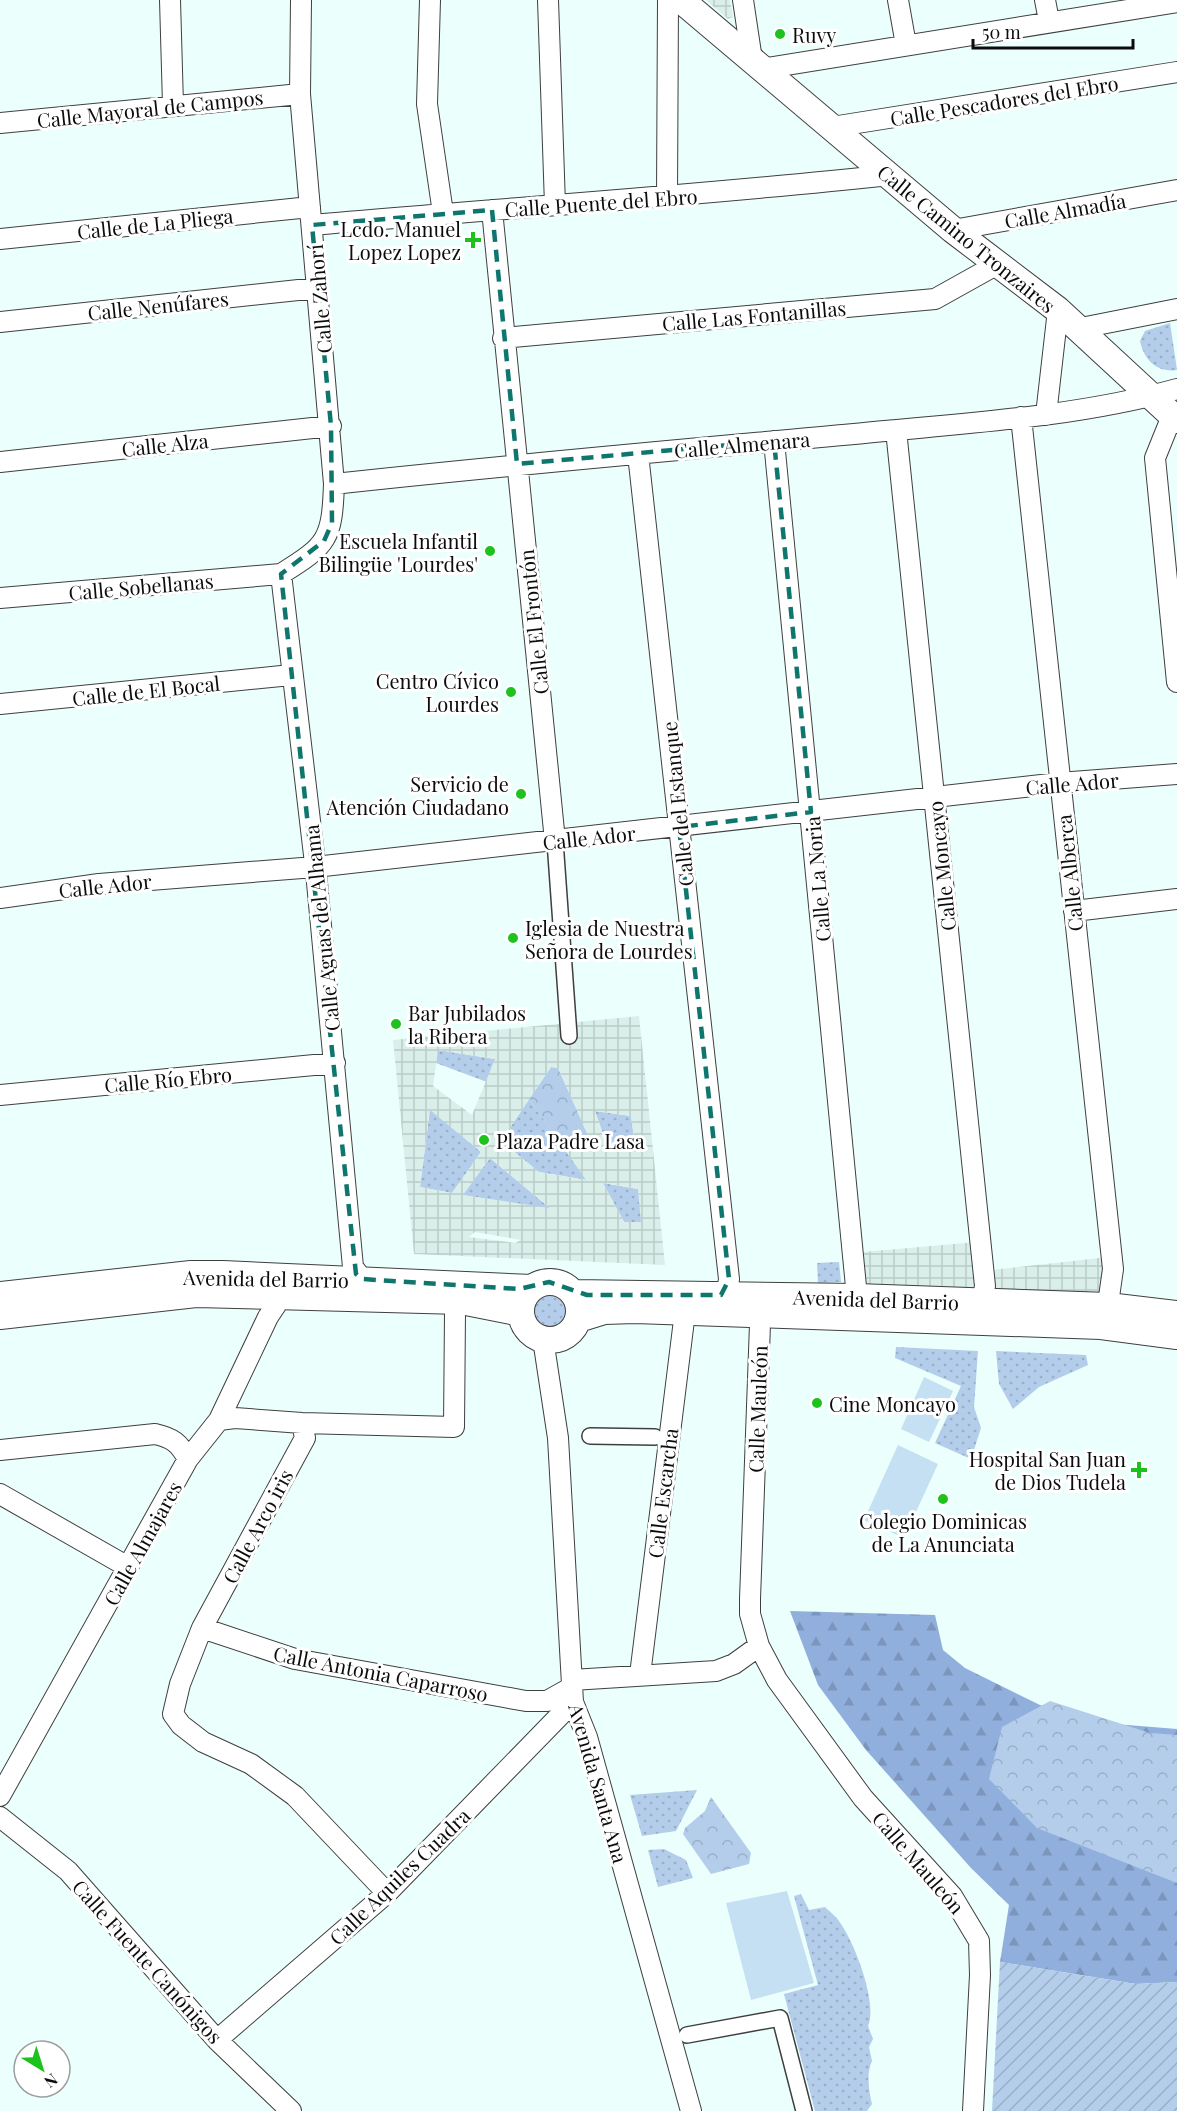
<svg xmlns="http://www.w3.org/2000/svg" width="1177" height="2111" font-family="'Playfair Display',serif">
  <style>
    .grass { fill: url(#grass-dots) }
    .forest { fill: url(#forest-firs) }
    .park { fill: url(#park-crowns) }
    .garden { fill: url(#garden-furrows) }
    .pitch { fill: #c5e0f2 }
    .plaza { fill: url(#plaza-grid); fill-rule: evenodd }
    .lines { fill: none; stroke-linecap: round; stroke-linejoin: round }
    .pedestrian-casing { stroke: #3f3f3f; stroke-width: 18 }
    .minor-casing { stroke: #3f3f3f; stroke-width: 22 }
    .tertiary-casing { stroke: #3f3f3f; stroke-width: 28 }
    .pedestrian { stroke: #fff; stroke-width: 15 }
    .minor { stroke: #fff; stroke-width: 20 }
    .tertiary { stroke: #fff; stroke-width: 26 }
    .marked { fill: none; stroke: #0f766e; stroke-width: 4.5; stroke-dasharray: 12 8; stroke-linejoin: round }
    .poi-dot { fill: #1dc21f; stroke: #fff; stroke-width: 2 }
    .labels { text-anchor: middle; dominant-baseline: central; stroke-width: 6; stroke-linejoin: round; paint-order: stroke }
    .poi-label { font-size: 20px; fill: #0c0c0c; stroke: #fff; text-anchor: start }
    .street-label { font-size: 20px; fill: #0c0c0c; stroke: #fff }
  </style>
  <defs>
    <pattern id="grass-dots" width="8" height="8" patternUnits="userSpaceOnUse" patternTransform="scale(1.5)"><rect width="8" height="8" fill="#b3cdeb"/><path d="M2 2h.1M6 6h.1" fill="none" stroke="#99afc8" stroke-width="1.8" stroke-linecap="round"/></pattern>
    <pattern id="forest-firs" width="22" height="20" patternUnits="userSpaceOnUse" patternTransform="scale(1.5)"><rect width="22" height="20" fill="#91afdc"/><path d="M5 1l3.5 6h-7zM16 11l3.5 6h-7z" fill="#7c95bc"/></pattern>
    <pattern id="park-crowns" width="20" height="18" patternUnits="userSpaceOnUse" patternTransform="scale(1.5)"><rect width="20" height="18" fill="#b3cdeb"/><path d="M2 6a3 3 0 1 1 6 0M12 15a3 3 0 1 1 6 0" fill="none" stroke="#99afc8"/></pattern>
    <pattern id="garden-furrows" width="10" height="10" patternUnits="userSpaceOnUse" patternTransform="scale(1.5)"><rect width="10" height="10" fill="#b3cdeb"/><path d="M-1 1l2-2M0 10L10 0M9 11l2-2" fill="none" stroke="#99afc8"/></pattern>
    <pattern id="plaza-grid" width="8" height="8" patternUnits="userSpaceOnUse" patternTransform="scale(1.5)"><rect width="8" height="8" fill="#daefea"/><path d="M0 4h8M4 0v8" fill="none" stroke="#baccc8"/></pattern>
  </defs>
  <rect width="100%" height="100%" fill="#ebfffc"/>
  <!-- grass -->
  <path class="grass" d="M1170,323l7,47c-20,3 -33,-10 -37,-29l5,-10z
    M438,1050l57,9 -8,23 -51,-19z
    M529,1099l58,81 -48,-8 -38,-31z
    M430,1109l51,43 -29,41 -32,-6z
    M595,1111l36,5 5,36 -28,-4z
    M490,1158l61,51 -89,-14z
    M603,1183l35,6 4,34 -18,-1z
    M839,1262l2,20 -23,1 -1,-20z
    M531 1311a20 20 0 1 1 40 0a20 20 0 1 1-40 0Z
    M896,1347l82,4 -4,56 7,21 -10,31 -36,-16 26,-57 -66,-28z
    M996,1351l90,4 2,10 -49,22 -26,22 -14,-25z
    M697,1790l-21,41 -34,5 -12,-41z
    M664,1849l22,11 7,18 -35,9 -10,-37z
    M801,1894l8,16 16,-3c5,5 12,10 16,17 14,20 37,80 27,102l5,13 -4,8 3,14c-6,12 -3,31 0,43l-5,7h-52l-31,-117 34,-9 -24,-89z"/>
  <!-- forest -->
  <path class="forest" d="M790,1611l145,4 8,35 22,18 75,37 75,19 62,5v253l-41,2 -136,-22 9,-57 -38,-37 -105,-118 -48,-65z"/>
  <!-- park -->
  <path class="park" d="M551,1067l7,1 35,77 -35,-5 -29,-41z
    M1050,1701l100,32 27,2v148l-140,-55 -48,-49 13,-52z
    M711,1797l40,56 -2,11 -38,10 -28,-40 2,-6 20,-17z"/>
  <!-- garden -->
  <path class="garden" d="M1000,1962l136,22 41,-2v129h-185z"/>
  <!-- pitch -->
  <path class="pitch" d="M924,1377l29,14 -24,51 -28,-13z
    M898,1445l40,19 -34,74 -40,-18z
    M787,1891l27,92 -63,17 -25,-97z"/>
  <!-- plaza -->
  <path class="plaza" d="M706,0h24l3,17 -5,2z
    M639,1016l26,249 -251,-11 -21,-214zM438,1050l57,9 -23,56 -39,-29zM551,1067l7,1 34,77 -34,-5 28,40 -47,-8 -38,-31zM430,1110l51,42 -29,41 -32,-6zM595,1111l36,5 5,36 -28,-4zM490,1158l60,50 -87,-13zM603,1183l35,6 3,33h-17zM475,1232l46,8 -6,3 -46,-6z
    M977,1242l1,50 -109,-5 -6,-8 -1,-27z
    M1109,1257l-9,40 -103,-5 -5,-7 -1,-15z"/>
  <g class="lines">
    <!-- pedestrian casing -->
    <g class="pedestrian-casing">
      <path id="pedestrian" d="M555,841l14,195
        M590,1436l65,1
        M687,2035l93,-17 24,93"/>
    </g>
    <!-- minor casing -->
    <g class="minor-casing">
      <path id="minor" d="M170,0l3,105
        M430,0l-3,104 16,109
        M548,0l7,205
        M743,0l9,60
        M898,0l8,45
        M1045,0l4,21
        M762,69l415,-67
        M0,123l300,-29
        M832,127l345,-55
        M667,198l1,-198
        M492,210l63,631
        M312,225c193,-17 385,-29 577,-50
        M953,230l224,-40
        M0,239l310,-32
        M0,322l317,-34
        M1076,329l101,-20
        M503,338l432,-39 61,-34
        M1046,415l12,-105
        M1172,416l-17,42 22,224
        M1021,417l92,852 -7,49
        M896,430l89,856 -3,16
        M774,441l83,856 -4,13
        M638,454l91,825 -1,7 -7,9
        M0,462l331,-36
        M334,484c173,-19 346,-34 520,-50 107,-11 219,-16 323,-45
        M281,574l35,298 37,395 9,12
        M0,598l281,-24c47,-29 51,-35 53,-90l-34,-390 1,-94
        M0,704l291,-29
        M0,898l99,-14 216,-17 744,-84 118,-9
        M1074,911l103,-12
        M0,1095l335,-32
        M766,1315l-6,9 -10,275v15l9,32 18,34 86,118 89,98 27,45 1,34 -7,136
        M543,1339l15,99 15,264 14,35 104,374
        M219,1420l16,-2 67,5 152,4 1,-114 6,-12
        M0,1450l155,-16c18,4 24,9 33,25
        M0,1494l128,73
        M202,1628l103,-190 -3,-15
        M640,1675l44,-355 7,-8
        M572,1680l144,-9 18,-7 25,-18
        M0,1796l188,-337 31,-39 49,-103 10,-15 10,-7
        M0,1817l68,54 149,169 74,71
        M387,1893l-92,-97 -44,-32 -48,-22 -22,-17 -8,-11 7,-30 22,-56 93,31 231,42h21l25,-14
        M217,2040l170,-147 186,-191"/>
    </g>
    <!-- tertiary casing -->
    <g class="tertiary-casing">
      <path id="tertiary" d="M681,0l272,230 105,80 119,110
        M521 1311a29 29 0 1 1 58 0a29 29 0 1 1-58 0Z
        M574,1293l283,4 251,9 69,8
        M0,1295l191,-21h32l309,14
        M0,1316l196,-22 265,7 60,12
        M578,1319l26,-8 31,-1 466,16 76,10"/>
    </g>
    <!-- pedestrian -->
    <use href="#pedestrian" class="pedestrian"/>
    <!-- minor -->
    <use href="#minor" class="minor"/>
    <!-- tertiary -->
    <use href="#tertiary" class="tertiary"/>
  </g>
  <!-- marked area -->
  <path class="marked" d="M492,210l25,254 257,-23 37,371 -132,15 50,452 -8,16h-134l-38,-13 -30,7 -157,-10 -6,-5 -75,-700 43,-33 8,-18 -1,-97 -19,-201z"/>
  <!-- markers -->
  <g class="poi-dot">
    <circle cx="780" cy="34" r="6"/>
    <path d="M470 231h6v6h6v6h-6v6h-6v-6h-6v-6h6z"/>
    <circle cx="490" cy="551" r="6"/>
    <circle cx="511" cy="692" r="6"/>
    <circle cx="521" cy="794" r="6"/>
    <circle cx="513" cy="938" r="6"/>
    <circle cx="396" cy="1024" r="6"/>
    <circle cx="484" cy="1140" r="6"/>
    <circle cx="817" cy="1403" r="6"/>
    <path d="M1136 1461h6v6h6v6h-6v6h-6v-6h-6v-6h6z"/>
    <circle cx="943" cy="1499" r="6"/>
  </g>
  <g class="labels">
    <!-- poi labels -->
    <g class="poi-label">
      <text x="792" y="34">Ruvy</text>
      <text x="461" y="228" text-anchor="end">Lcdo. Manuel<tspan x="461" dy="23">Lopez Lopez</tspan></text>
      <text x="478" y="540" text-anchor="end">Escuela Infantil<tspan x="478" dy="23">Bilingüe 'Lourdes'</tspan></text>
      <text x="499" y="680" text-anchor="end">Centro Cívico<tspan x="499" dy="23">Lourdes</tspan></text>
      <text x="509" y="783" text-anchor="end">Servicio de<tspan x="509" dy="23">Atención Ciudadano</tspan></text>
      <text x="525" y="927">Iglesia de Nuestra<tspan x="525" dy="23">Señora de Lourdes</tspan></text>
      <text x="408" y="1012">Bar Jubilados<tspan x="408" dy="23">la Ribera</tspan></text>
      <text x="496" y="1140">Plaza Padre Lasa</text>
      <text x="829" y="1403">Cine Moncayo</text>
      <text x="1126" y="1458" text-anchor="end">Hospital San Juan<tspan x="1126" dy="23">de Dios Tudela</tspan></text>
      <text x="943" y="1520" text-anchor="middle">Colegio Dominicas<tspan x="943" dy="23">de La Anunciata</tspan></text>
    </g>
    <!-- street labels -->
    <g class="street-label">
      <text transform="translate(1004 100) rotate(-9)">Calle Pescadores del Ebro</text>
      <text transform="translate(150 108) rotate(-6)">Calle Mayoral de Campos</text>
      <text transform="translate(601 202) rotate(-4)">Calle Puente del Ebro</text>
      <text transform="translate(1065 210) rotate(-10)">Calle Almadía</text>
      <text transform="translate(155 223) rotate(-6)">Calle de La Pliega</text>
      <text transform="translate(967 238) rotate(39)">Calle Camino Tronzaires</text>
      <text transform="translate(319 299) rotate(-95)">Calle Zahorí</text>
      <text transform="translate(158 305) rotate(-6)">Calle Nenúfares</text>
      <text transform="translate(754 315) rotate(-5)">Calle Las Fontanillas</text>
      <text transform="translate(165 444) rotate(-6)">Calle Alza</text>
      <text transform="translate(742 444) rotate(-5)">Calle Almenara</text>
      <text transform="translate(141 586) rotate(-5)">Calle Sobellanas</text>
      <text transform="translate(533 622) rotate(-96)">Calle El Frontón</text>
      <text transform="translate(146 690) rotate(-6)">Calle de El Bocal</text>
      <text transform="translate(1072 783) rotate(-5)">Calle Ador</text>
      <text transform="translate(677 804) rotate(-96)">Calle del Estanque</text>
      <text transform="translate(589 837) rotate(-6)">Calle Ador</text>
      <text transform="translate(941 866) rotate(-96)">Calle Moncayo</text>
      <text transform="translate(1069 873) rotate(-96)">Calle Alberca</text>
      <text transform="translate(817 879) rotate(-95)">Calle La Noria</text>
      <text transform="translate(105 885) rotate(-6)">Calle Ador</text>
      <text transform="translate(321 928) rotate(-96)">Calle Aguas del Alhama</text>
      <text transform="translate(168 1079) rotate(-5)">Calle Río Ebro</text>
      <text transform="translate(266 1278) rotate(1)">Avenida del Barrio</text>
      <text transform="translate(876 1299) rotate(2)">Avenida del Barrio</text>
      <text transform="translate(757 1409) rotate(-88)">Calle Mauleón</text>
      <text transform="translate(662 1493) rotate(-83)">Calle Escarcha</text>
      <text transform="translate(257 1526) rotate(-62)">Calle Arco iris</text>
      <text transform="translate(142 1543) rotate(-61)">Calle Almajares</text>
      <text transform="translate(381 1673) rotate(11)">Calle Antonia Caparroso</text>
      <text transform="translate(599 1783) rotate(74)">Avenida Santa Ana</text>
      <text transform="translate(919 1862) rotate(49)">Calle Mauleón</text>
      <text transform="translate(399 1876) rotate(-44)">Calle Aquiles Cuadra</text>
      <text transform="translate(148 1961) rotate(48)">Calle Fuente Canónigos</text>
    </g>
  </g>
  <!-- north arrow -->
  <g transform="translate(42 2069) rotate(142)"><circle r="28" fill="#ffffff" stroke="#9e9e9e" stroke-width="1.5"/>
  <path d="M0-4.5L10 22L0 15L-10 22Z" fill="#1dc21f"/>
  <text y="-9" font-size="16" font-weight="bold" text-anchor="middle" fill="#0c0c0c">N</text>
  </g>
  <!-- scale -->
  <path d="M973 39v9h160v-9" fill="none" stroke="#0c0c0c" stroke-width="3"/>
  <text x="982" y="39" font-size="18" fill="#0c0c0c" stroke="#ffffff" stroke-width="4.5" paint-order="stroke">50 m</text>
</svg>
